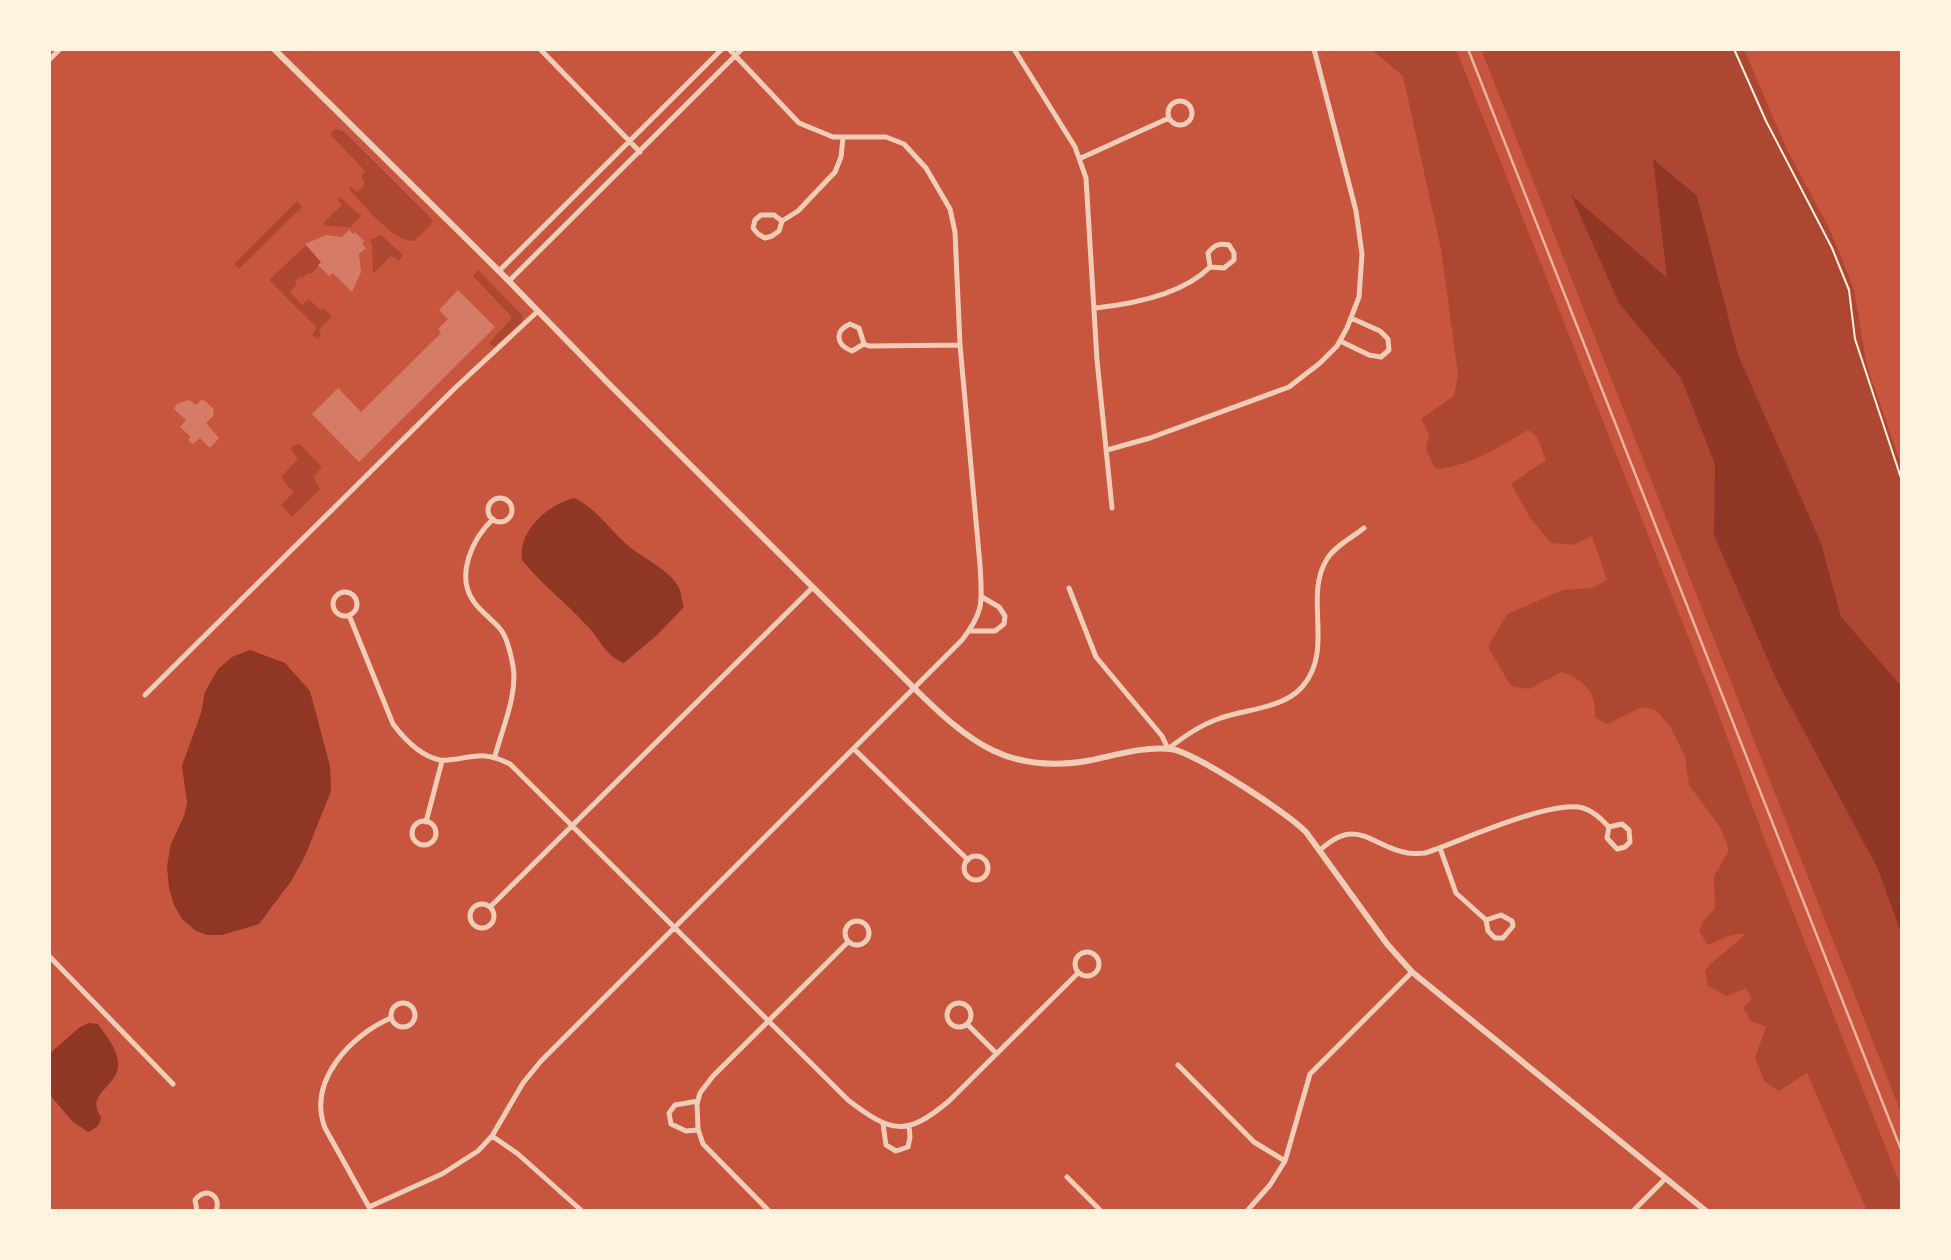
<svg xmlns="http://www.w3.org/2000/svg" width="1951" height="1260" font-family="Overpass,sans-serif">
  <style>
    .green { fill: #ae4732 }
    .water { fill: #8f3625 }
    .building { fill: #d67c66 }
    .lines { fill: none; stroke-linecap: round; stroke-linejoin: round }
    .path { stroke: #fff3e0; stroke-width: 2 }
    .minor { stroke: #f1ccb7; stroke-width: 5 }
    .tertiary { stroke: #f1ccb7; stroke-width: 6 }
    .rail { stroke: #e9b49f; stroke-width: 2.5 }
  </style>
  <rect width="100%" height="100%" fill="#c8553d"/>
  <!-- green -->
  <path class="green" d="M1371,49h85l260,658 48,131 138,351v22h-35l-60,-138 -28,18 -14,-9 -10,-24 11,-31 -15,-6 -8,-13 9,-9 -6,-11 -19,8 -19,-10 -3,-15c11,-16 29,-23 41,-38l-18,3 -20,9 -9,-14 5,-11 11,-12 -1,-32 15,-26 -9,-23 -31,-42 -4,-29 -14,-28 -15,-18 -14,-3 -35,17 -12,-7c1,-26 -10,-36 -33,-45l-33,17 -18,-3 -23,-39 19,-33 56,-24 29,-2 15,-8 -15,-44 -19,9 -22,-2 -20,-24 -20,-35 35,-24 -9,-23 -9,-7c-28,16 -60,37 -93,39l-9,-20 3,-14 -8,-16 33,-23 4,-22 -17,-125 -38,-173z
    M1481,49h263l42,99 41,76 16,37 11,29 13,76 35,101v648z
    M335,129l8,2 89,88 -1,6 -17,16c-21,1 -50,-36 -64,-51v-4l7,6 8,-8 -4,-8 4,-5 -35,-37z
    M340,197l21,19 -10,11 -25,-1 -3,-3 19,-18 -5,-6z
    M297,201l5,6 -63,62 -5,-5z
    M381,235l22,20 -4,6 -8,-6 -18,19 -1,-31 -3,-3z
    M306,245l15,17 -9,12 -4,-1 -6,5 -2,-1 -5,4 2,3 -7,8 12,13 7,-6 11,11 3,-2 9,8 -13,14 2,4 -3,5 -6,-4 5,-7 -48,-48z
    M478,270l45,46 -2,7 -27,24 -5,-4 22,-24v-3l-38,-40z
    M297,444l4,1 21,22 -9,10 7,12 -28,28 -11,-12 14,-14 -4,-1 -10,-13 17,-18 -7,-9 1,-4z"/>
  <!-- water -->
  <path class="water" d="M1653,159l44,37 41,159 83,188 20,74 61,70v249l-24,-67 -102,-190 -62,-144 1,-71 -34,-86 -62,-75 -48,-108 96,83z
    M574,498c24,11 37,34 57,50 15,12 42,24 49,42 2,6 1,10 4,16l-2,3 -25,26 -33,28c-18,-7 -23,-22 -35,-35 -21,-24 -47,-43 -67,-68 -4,-30 26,-55 52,-62z
    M250,650l35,13 25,28 20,75 1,25 -26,65 -13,24 -33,44 -37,11h-15l-11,-4 -14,-12 -8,-14 -5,-17 -2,-22 4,-22 13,-28 3,-13 -5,-37 19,-53 4,-21 13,-23 14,-12z
    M89,1023l9,1c8,12 20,25 20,40 1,22 -34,30 -17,53 -1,9 -5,11 -13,15l-16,-11 -23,-27v-40l31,-27z"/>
  <!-- building -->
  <path class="building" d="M349,230l4,4 2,-2 9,9 -2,3 4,4 -7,6 2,18 -9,20 -19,-19 -4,3 -11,-11 3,-3 -16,-18 21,-9 16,2z
    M458,290l37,37 -136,135 -47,-48 26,-26 23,24 80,-79 -3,-4 10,-10 -9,-9z
    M189,400l7,5 5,-5 4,1 9,8 -1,7 -7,7 13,15 -9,10 -10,-10 -7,6 -5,-4 3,-3 -11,-10 6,-7 -12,-11 3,-5z"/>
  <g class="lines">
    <!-- path -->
    <path class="path" d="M1734,49l32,72 66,127 17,42 6,49 47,142"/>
    <!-- minor -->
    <path class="minor" d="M540,49l100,103
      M1014,49l61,98 11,31 11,182 15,148
      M49,60l11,-11
      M1168 113a12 12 0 1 1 24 0a12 12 0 1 1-24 0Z
      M1081,158l88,-40
      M782,221l-8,-6h-13l-6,5 -2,8 5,6 7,4 7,-2 7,-5 3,-10 16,-10 37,-39 6,-15 2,-19
      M499,271l223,-222
      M509,281l233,-232
      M1095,308c38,-4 87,-13 115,-41l14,1 10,-8v-7l-5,-8c-10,-2 -15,0 -21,8l2,14
      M1340,341l29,14 12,2 8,-7 -1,-11 -8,-8 -29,-13
      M864,344l-12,7c-16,-6 -18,-20 -2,-27l9,4 5,16 5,2 91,-1
      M1107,450l43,-12 139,-51 31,-24 17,-17 10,-18 12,-31 3,-43 -6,-43 -42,-162
      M488 510a12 12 0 1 1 24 0a12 12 0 1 1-24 0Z
      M493,519c-21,20 -38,57 -19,83 8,11 19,18 27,28 6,8 10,25 12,36 5,28 -11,63 -18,90
      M1069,588l27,69 66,79 6,13c15,-12 33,-24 50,-30 26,-10 65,-10 84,-32 33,-37 1,-90 25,-128 8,-13 26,-22 37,-31
      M333 604a12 12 0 1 1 24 0a12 12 0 1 1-24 0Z
      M349,615l44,109c12,16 27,32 47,36 5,1 11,-1 17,-1 23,-4 31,-6 53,5l338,336c43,33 58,37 101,1l129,-128
      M969,631h26l9,-7 1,-8 -6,-9 -17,-10
      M145,695l310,-307 83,-77
      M854,749l114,111
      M412 833a12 12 0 1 1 24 0a12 12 0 1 1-24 0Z
      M426,822l16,-61
      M1440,848l16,45 30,27 15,-5 11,6 1,5 -10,12h-8l-7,-7 -2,-11
      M1320,850c38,-35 51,-3 88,3 6,1 12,0 17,0 34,-11 126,-54 158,-45 11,3 19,12 26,19l-2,11 10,11 8,-2 5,-5 -1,-12 -7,-6 -13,3
      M964 868a12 12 0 1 1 24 0a12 12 0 1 1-24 0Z
      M470 916a12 12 0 1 1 24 0a12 12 0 1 1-24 0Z
      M490,907l323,-320
      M845 933a12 12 0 1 1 24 0a12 12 0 1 1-24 0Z
      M1075 964a12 12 0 1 1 24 0a12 12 0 1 1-24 0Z
      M49,956l124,128
      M391 1015a12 12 0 1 1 24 0a12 12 0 1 1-24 0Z
      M947 1015a12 12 0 1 1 24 0a12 12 0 1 1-24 0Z
      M391,1018c-40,17 -84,63 -66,110l44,79 73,-33 36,-23 14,-15 31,-53 18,-22 421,-421c23,-30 20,-39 18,-75l-20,-220 -5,-113 -5,-23 -24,-41 -22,-24 -18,-7h-53l-34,-14 -70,-74
      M967,1024l29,29
      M1178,1065l76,77 31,19
      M698,1101l-23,4 -6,8 2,11 15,7 12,-1
      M883,1124l3,21 10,6 12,-4 2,-10 -1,-11
      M492,1136l26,18 64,57
      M1067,1177l34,34
      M197,1211l-2,-11c10,-14 27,-5 21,11
      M769,1211l-66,-67 -5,-15 -1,-25 3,-11 13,-17 135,-134
      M1247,1211l23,-26 15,-24 25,-87 102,-102
      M1633,1211l33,-33"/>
    <!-- tertiary -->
    <path class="tertiary" d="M274,49l225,222 109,112 306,305c55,54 95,88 178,72 24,-5 53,-14 79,-11 25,4 116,64 135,83l81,112 25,28 294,239"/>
    <!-- rail -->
    <path class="rail" d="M1468,49l434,1103"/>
  </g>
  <!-- border -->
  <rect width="1951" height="1260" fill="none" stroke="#fff3e0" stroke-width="102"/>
</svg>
